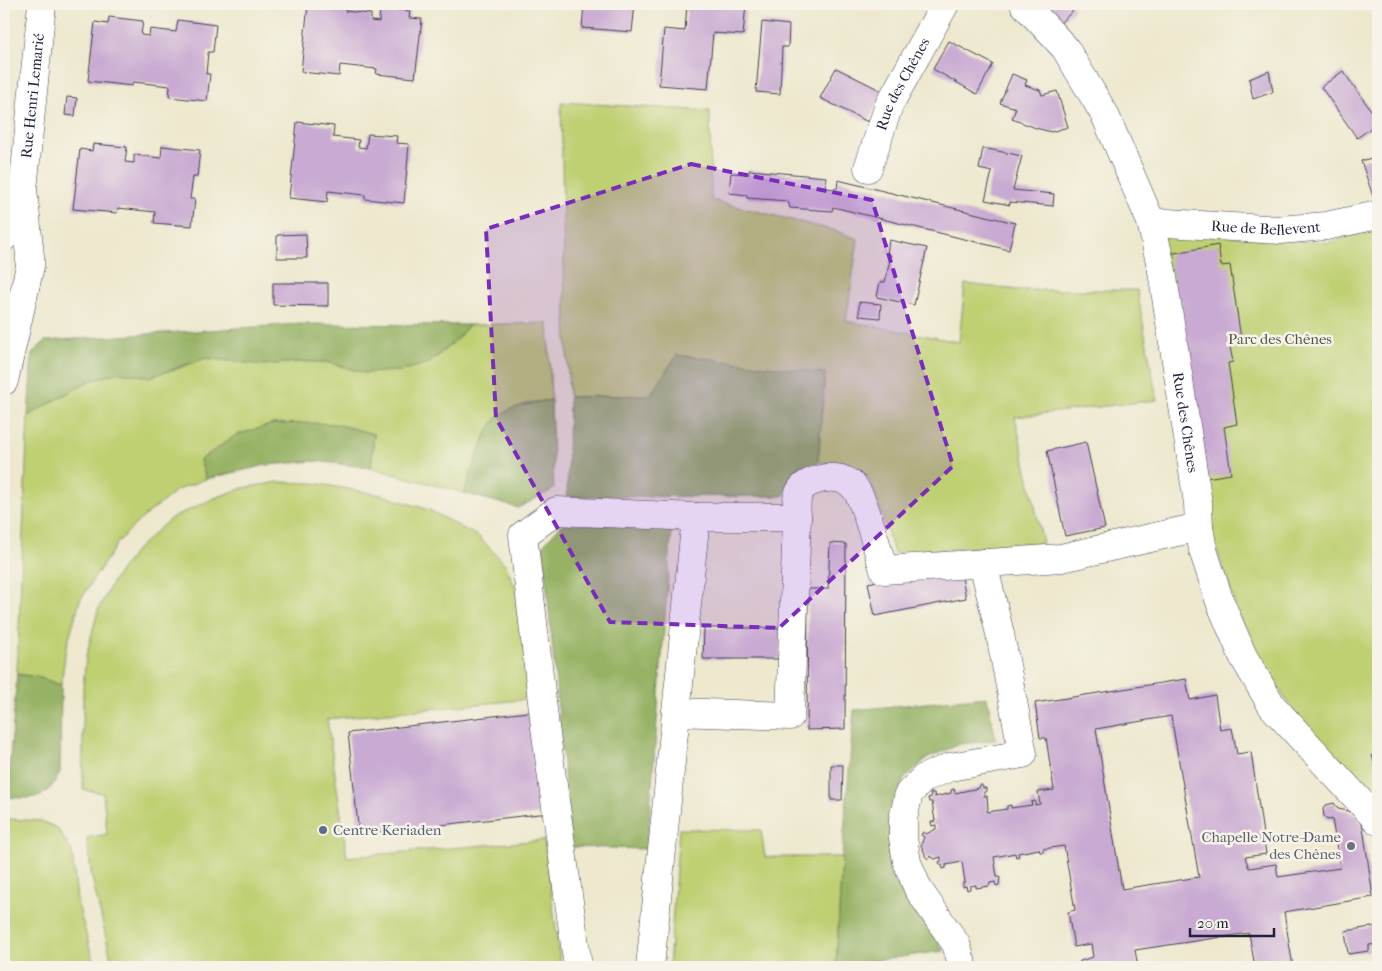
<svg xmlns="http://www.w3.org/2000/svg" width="1382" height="971" font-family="'IM FELL French Canon',serif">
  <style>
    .green { fill: #bfd073; stroke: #707957 }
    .forest { fill: #97b265; stroke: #5c6a50 }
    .building { fill: #c9aad2; fill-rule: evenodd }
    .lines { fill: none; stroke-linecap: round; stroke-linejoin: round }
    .minor-casing { stroke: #404051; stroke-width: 29 }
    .minor { stroke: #fff; stroke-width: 28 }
    .marked { fill: #7b2cbf; fill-opacity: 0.2; stroke: #7b2cbf; stroke-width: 4; stroke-dasharray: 10 6; stroke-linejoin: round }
    .service-dot { fill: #5c6f8a; stroke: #f7f3e8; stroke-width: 2 }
    .worship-dot { fill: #6b7280; stroke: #f7f3e8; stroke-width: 2 }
    .labels { text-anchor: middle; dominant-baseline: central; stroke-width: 5; stroke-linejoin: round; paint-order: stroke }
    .street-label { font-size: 15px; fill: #22223b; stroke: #f7f3e8 }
    .park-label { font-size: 15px; fill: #51564c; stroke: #f7f3e8 }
    .service-label { font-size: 15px; fill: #4e5e75; stroke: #f7f3e8; text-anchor: start }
    .worship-label { font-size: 15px; fill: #5b616d; stroke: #f7f3e8; text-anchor: end }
  </style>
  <rect width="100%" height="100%" fill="#f7f3e8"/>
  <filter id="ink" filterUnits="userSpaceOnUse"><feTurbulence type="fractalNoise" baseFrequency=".02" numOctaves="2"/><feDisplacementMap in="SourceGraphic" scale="10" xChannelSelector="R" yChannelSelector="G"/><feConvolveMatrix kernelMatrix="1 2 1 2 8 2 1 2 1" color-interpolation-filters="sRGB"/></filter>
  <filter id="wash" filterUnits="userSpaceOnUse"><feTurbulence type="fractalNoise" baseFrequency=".0096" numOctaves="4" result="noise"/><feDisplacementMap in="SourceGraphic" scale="20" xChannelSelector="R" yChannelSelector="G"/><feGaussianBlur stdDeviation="1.12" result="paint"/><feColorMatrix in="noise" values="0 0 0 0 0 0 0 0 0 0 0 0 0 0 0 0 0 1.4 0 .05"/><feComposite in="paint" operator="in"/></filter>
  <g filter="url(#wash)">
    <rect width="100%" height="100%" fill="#ede8ce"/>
    <!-- green -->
    <path class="green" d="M561,102l149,9 1,89 125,31 22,8 -12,82 113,21 6,-58 54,6h118l20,110 -142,17 28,126 -149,10 -18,-57 -9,-21 -16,-10 -33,-3 7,-89 -175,22 -81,2 -5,-129z
      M1378,227v578l-89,-100 -44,-71 -41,-123 -43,-280 168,12z
      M548,323l3,77 -23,3 -40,27 -24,63 -93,-25 3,-33 -38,-11h-63l-73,36 6,19 -29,11 -37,30 -22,22 -38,58 -14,48 -5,37 -24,-8 -20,-3 11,-258 59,-34 31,-10 32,4 27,-7 29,-11 31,4h90l37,11 65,-10 26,-22 14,-16z
      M278,482l36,1 68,12 47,15 50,27 26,27 14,32 11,103 -203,20 20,138 197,-17 17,127h-448l-21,-89 -5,-40 20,-4 -4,-41 -20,-3v-102l3,-31 12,-47 15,-29 23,-31 34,-31 42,-20 31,-11z
      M8,819l33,2 16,7 15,23 5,50 18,66h-91v-101z
      M679,829l82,1 4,27h77l-6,109 -167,1z"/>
    <!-- forest -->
    <path class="forest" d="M299,324l170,1 -14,16 -26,22 -28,8 -37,2 -37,-11h-27l-37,3 -57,-7 -56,19 -32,-5 -31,10 -59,34 4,-62 13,-13z
      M677,355l148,18 -7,89 -35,34 -216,1 2,-100 81,-2z
      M551,400l3,89 -36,19 -54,-15c8,-20 19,-63 35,-77 12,-10 37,-14 52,-16z
      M309,423l27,1 38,10 -3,34 -55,-7 -50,4 -60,14 -6,-19 36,-25 37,-11z
      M562,524l110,2 -25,323 -76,-2 -28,-302z
      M17,674l20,3 24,8 -1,87c-12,28 -27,27 -53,25z
      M987,697l9,43 -36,4 -34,15 -23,21 -11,33 31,104 21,34 -108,15 6,-109 12,-147z"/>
    <g id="blocks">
      <!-- building -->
      <path class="building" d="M308,4h38l-1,7 26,3v7l8,1 1,-14 30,3 -1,7 13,1 -7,59 -39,-4 1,-5 -37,-4 -1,11 -38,-4z
        M584,4h51l-3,28 -50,-4z
        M687,4h59l-3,31 -30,-2 -5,56 -49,-4 5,-56 21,2z
        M1041,4h30l4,5 -16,15z
        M109,17l34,4 -2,14 8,1 1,-7 26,3 2,-12 38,5 -3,27h-5l-2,22h4l-3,27 -38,-4 1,-11 -37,-4 -1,4 -44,-5 7,-59 13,2z
        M762,22l27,3 -1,22h-6l-2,47 -24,-2z
        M949,41l44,23 -16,30 -44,-25z
        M836,68l48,24 -16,30 -48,-24z
        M1269,71l4,21 -20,7 -4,-20z
        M1343,71l35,49v3l-21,15 -36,-51z
        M1012,74l15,6 -2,5 15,5 2,5 15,-4 11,36 -17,5 -15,-4 -24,-9 4,-11 -16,-5z
        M67,97l10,1 -2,18 -10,-1z
        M297,122l37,4 -1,11 26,3 -1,7 8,1 2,-14 29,2 -1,7 13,1 -5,59 -39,-4v-4l-37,-4 -1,11 -38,-4z
        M93,144l34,3 -2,15 9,1v-8l27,3 1,-12 38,4 -3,27h-4l-3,22h5l-3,27 -38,-3 1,-11 -37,-4 -1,5 -44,-4 7,-60 12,2z
        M983,148l39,8 -9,34 41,4 -1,12 -43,-4v3l-25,-5 7,-28 -13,-3z
        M1378,156v48l-2,1 -15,-44z
        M749,170l77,7 -1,11 12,1 1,-9 177,43 -6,27 -176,-43 -1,4 -42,-3 -2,-7 -41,-3v-3l-18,-2 2,-20 18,1z
        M306,234l1,24h-30v-23z
        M889,240l38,8 -13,57 -37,-8 3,-15h5l6,-27 -4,-1z
        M1218,245l3,21 9,-1 11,74 -12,3 4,20 -5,1 9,61 -13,3 7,47 -25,4 -37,-224z
        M273,283h55v23l-55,-1z
        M859,302l22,2 -1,14 -21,-2z
        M1086,442l19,86 -40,8 -18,-85z
        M830,543l16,1 -1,185 -38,1 1,-141h20z
        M961,572l5,26 -91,18 -7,-33 49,-10z
        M704,628h77l-1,31h-77z
        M1186,679l4,21 25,-5 5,35 12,-2 5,26 14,-2 15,102 -21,3 4,11 27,-4 2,13 62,-9 -8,-49 -4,1 -4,-4 -1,-7 3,-4 8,-2 4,6 10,2 8,5 7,11 10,70 -89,15 9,55h-38l-6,-34 -114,17 3,17h-57l-1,-6 13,-4 -2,-13 -17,3 -6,-35 7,-2 -11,-64 -21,3v3h-3l-1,-3 -21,4 1,3 -3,1 -1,-4 -21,4 3,20h3l-1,8 -3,1 -1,-4 -5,1 -1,3 -13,2v-3l-6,1v3l-3,1 -1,-4 -3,1v-5h2l-3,-20 -16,3v3l-3,1 -1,-4h-2l-1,-3 2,-1v-4l-6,2 -5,-3 -2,3 -3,-3v-2l-4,-9 3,-8 -3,-2 2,-3 3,2 10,-5v-4l-4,1 -1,-4 4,-1 -3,-19h-3l-1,-4 3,-1 -1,-4h4l1,4 16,-4v-3l3,-1 1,4 24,-5 1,-3h2l1,3h3v4h-2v4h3l1,12 -1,4 20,-3v-3l4,-1v3l21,-3 -1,-3 4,-1v4l5,-1 -2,-12 16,-2 -8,-52h-6l-5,-35zM1171,716l28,161 -77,12 -26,-160z
        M537,711l12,102 -190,21 -11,-101z
        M1378,753v24l-6,-22z
        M831,765h12l-1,35h-11z
        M1378,926v18l-9,1v6l-21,3 -3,-23z"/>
    </g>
  </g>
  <g filter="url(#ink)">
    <use href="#blocks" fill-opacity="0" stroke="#404051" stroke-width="1"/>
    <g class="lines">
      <!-- minor casing -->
      <g class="minor-casing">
        <g id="minor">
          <path id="s1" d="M1024,4l41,44 40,67 46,107 11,49 36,232 1,24 4,23 17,52 23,54 29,50 106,115"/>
          <path id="s2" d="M868,168l21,-63 56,-101"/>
          <path id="s3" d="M1151,222l129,8 46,-4 52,-11"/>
          <path d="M4,237l17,-44"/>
          <path id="s4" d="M4,381l26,-115v-10l-7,-67 19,-185"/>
          <path d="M797,517c-1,-15 -2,-28 14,-35 14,-6 32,-7 43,5 11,12 24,66 30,83l177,-12 138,-31"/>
          <path d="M676,712l114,4 7,-199h-101"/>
          <path d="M578,967l-33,-240 -22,-192 33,-24 140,6 -46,450"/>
          <path d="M963,967l-7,-23 -38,-55 -11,-27 -4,-24v-19l6,-26 15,-15 26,-11 73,-13 -23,-120 -17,-71"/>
        </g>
      </g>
      <!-- minor -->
      <use href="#minor" class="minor"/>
    </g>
  </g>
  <!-- marked area -->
  <path class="marked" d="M691,164l181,36 81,266 -174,162 -169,-6 -114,-204 -10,-189z"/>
  <!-- markers -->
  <circle class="service-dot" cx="323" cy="830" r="5"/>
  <circle class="worship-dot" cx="1351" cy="846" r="5"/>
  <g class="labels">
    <!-- street labels -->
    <g class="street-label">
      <text stroke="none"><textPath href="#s2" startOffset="91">Rue des Chênes</textPath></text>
      <text stroke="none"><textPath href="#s4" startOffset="289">Rue Henri Lemarié</textPath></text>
      <text stroke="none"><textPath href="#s3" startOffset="115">Rue de Bellevent</textPath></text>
      <text stroke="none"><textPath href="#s1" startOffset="458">Rue des Chênes</textPath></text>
    </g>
    <!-- park labels -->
    <g class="park-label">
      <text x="1280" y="339">Parc des Chênes</text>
    </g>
    <!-- service labels -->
    <g class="service-label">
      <text x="333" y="830">Centre Keriaden</text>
    </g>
    <!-- worship labels -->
    <g class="worship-label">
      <text x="1341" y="837">Chapelle Notre-Dame<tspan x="1341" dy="17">des Chênes</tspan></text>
    </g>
  </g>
  <!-- margin -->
  <rect width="1382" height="971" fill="none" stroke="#f7f3e8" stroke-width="20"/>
  <!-- scale -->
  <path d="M1190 928v8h84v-8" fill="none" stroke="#22223b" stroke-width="2.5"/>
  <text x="1197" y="928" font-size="15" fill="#22223b" stroke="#f7f3e8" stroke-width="4" paint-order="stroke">20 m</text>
</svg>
